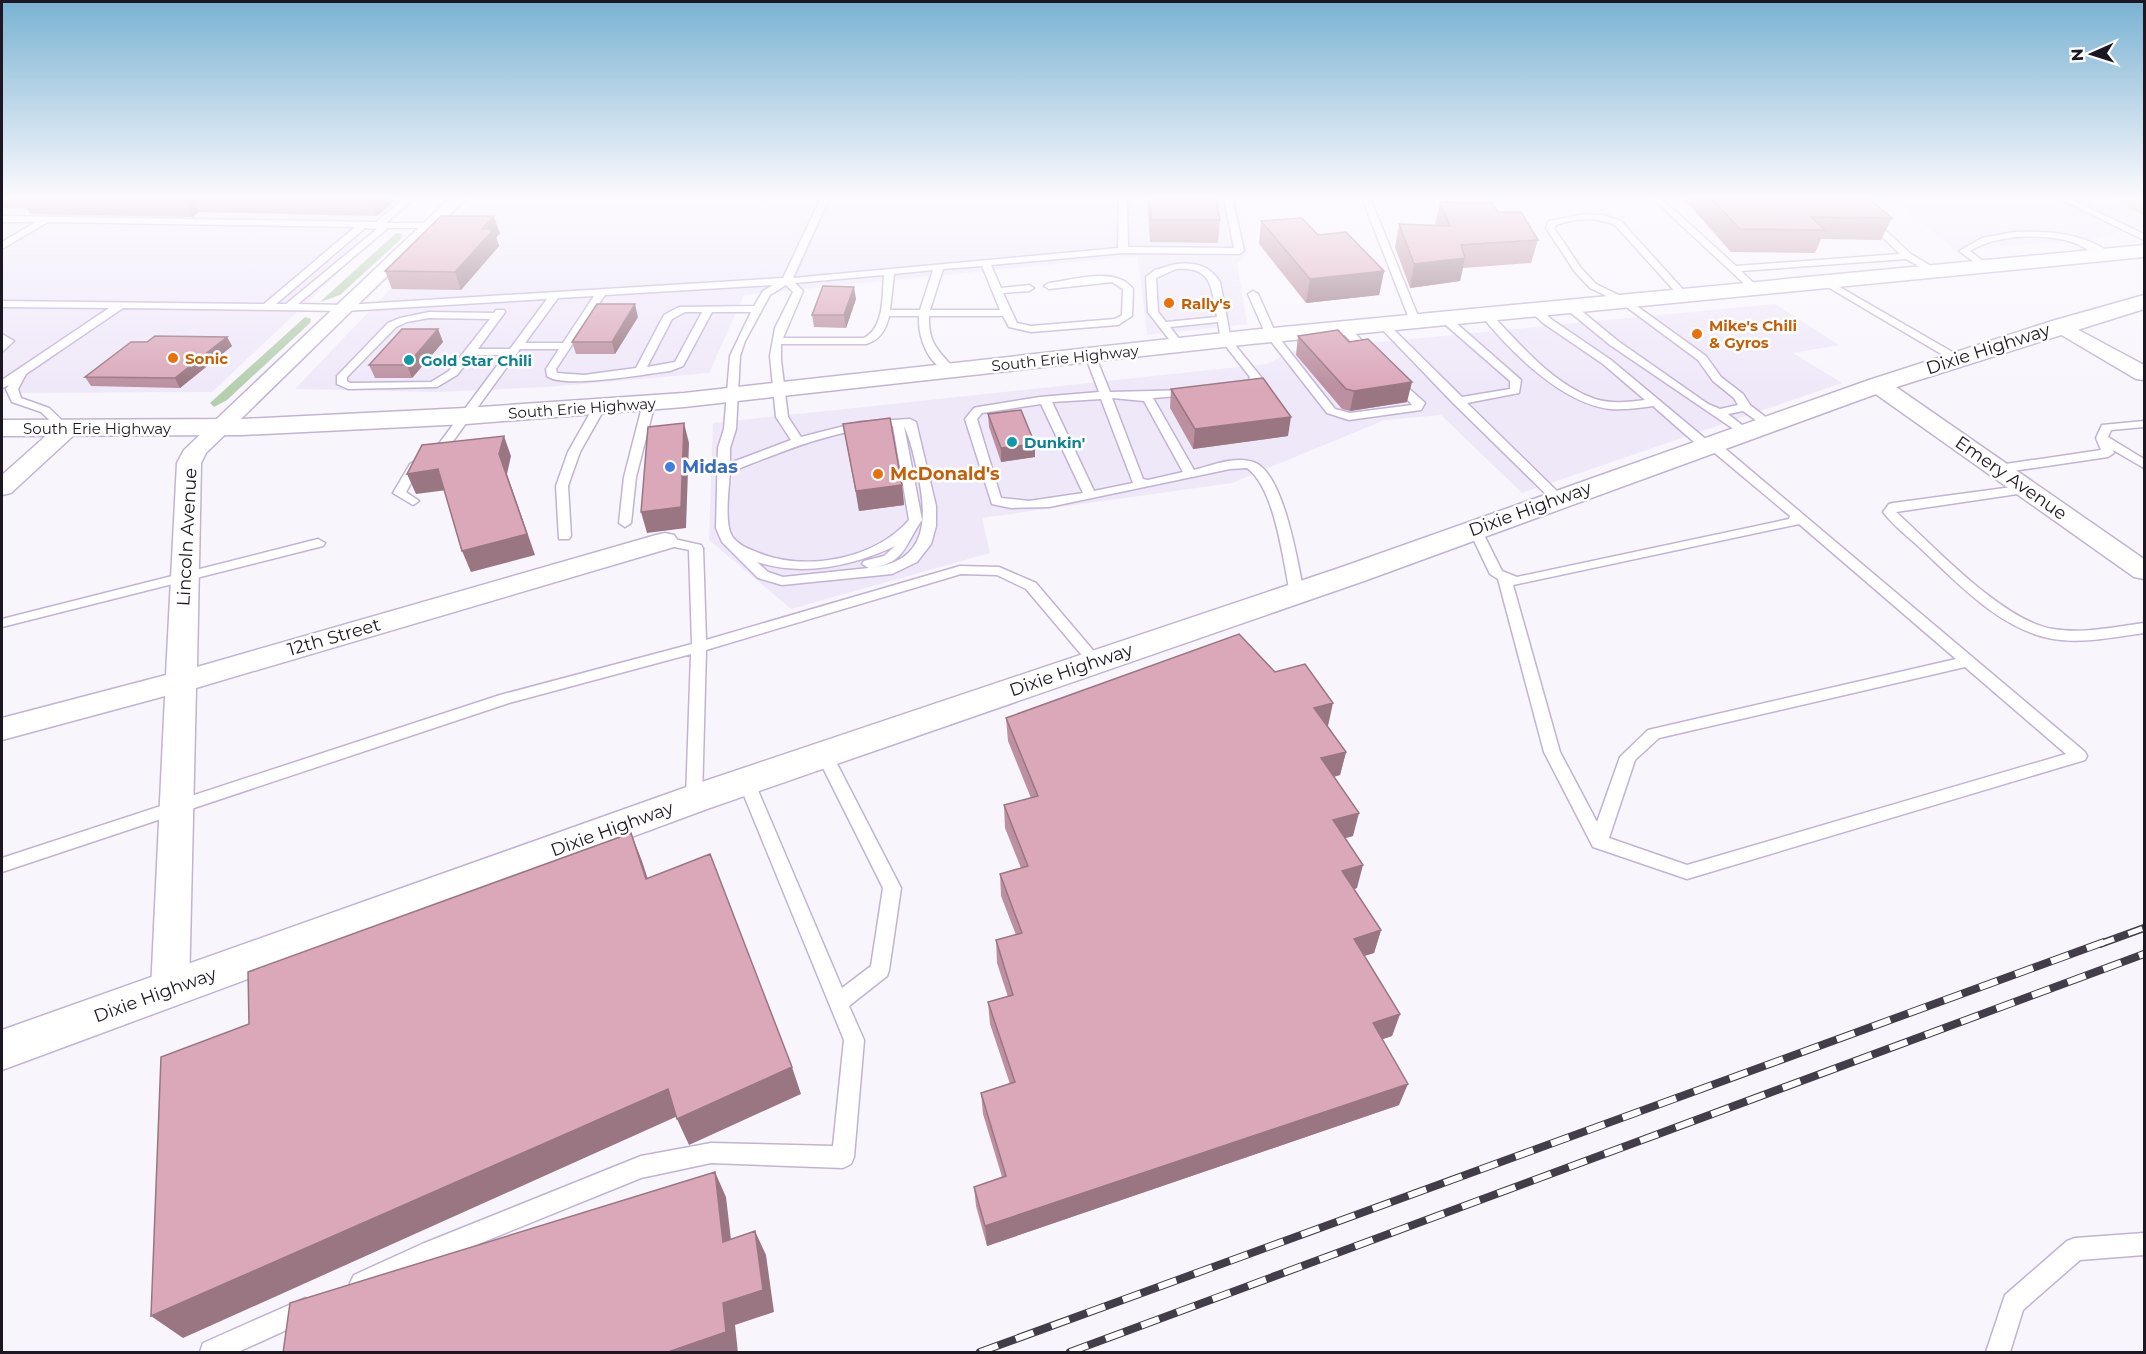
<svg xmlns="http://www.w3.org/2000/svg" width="2146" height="1354" font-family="Montserrat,sans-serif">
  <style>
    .built { fill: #efe8f9 }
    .green { fill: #b5cfaf }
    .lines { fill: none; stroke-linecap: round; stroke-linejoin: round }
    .service-casing { stroke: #c2b3d5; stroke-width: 3 }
    .minor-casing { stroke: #c2b3d5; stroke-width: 3 }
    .tertiary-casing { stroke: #c2b3d5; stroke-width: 3 }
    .primary-casing { stroke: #c2b3d5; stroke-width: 3 }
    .service { fill: #fff; fill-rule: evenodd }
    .minor { fill: #fff; fill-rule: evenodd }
    .tertiary { fill: #fff; fill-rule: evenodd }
    .primary { fill: #fff; fill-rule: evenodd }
    .rail-far1-casing { stroke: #433d49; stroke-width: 8 }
    .rail-casing { stroke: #433d49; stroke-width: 8 }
    .rail-far1 { stroke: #fff; stroke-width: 5; stroke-dasharray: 15; stroke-linecap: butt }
    .rail { stroke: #fff; stroke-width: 6; stroke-dasharray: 19; stroke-linecap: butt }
    .wall { fill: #bc90a0 }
    .shaded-wall { fill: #997682 }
    .building { fill: #dba8ba; stroke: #997682; stroke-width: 1.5 }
    .food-dot { fill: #e8710a; stroke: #fff; stroke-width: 2 }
    .culture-dot { fill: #0f9aa8; stroke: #fff; stroke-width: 2 }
    .shop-dot { fill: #3f7fe0; stroke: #fff; stroke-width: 2 }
    .labels { text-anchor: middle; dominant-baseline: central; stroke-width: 5; stroke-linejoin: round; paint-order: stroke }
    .far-food-label { font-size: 15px; font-weight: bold; fill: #c56008; stroke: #fff; text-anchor: start }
    .far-street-label { font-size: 15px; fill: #1d1723; stroke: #fff }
    .far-culture-label { font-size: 15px; font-weight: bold; fill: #0d838f; stroke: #fff; text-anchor: start }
    .street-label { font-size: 18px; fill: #1d1723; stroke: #fff }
    .shop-label { font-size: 18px; font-weight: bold; fill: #366cbe; stroke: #fff; text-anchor: start }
    .food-label { font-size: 18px; font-weight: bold; fill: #c56008; stroke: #fff; text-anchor: start }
  </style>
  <rect width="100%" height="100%" fill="#f9f5fd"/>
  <!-- built -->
  <path class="built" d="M2,198h416l-206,194 -210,1z
    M477,198h761l10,55 -11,11 10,60 -100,11 -9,-79 -394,39 -35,78 -162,14 -110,5 -142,-3z
    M1894,198h211l39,20v7l-50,14 -140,11z
    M1775,304l64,41 -46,8 49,30 -320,110 -81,-78 -56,5 -153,63 -250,35 8,35 -199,56 -82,-69 4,-117 553,-59 30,-14z"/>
  <!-- green -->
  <path class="green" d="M2110,198h34v18z
    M396,233l7,1 -2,5 -61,56 -20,7z
    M305,317l6,2 -1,4 -83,77 -13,7 -4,-4z"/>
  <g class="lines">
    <!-- service casing -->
    <g class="service-casing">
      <path id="service" d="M405,198h9l-28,25h43l4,3 -1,2h-44l-90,76 47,1 438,-27 38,-80h8l-36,80 325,-30 1,-50h8l1,49 106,1 -10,-50h8l12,53 -5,3 -116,-1 -132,12 10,23 28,-3 5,3 -5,3 -26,2 14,30 14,3 84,-7 7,-4 1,-26 -11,-7 -63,7 -5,-3 5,-3c25,-3 67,-17 84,6l-1,27 -14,9 -87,7 -22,-5 -6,-11h-74c-1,29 10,34 26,54l-5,3c-22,-8 -32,-35 -31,-57h-30c-3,14 -9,24 -23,28h-85v16l7,57 13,20 59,-15 50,-3 6,3 20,84v20l-5,18 -14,18 -25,12 -110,11 -24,-7 -36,-36 -6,-14 2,-80 6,-19 6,-73 21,-44h-39l-29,54 -13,5c-24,3 -107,18 -123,5l-1,-7 13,-20h-39l-77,106 -24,14 -13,23 13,9 -6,4 -20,-12 17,-29 25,-15 70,-94h-32l-16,20 -20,12 -89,2 -11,-5v-8l51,-53 12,-5 29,-6 65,1 2,-3h8l1,2 -27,37h32l37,-50 -202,12 -222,-3 -97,66 -8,15 3,9 28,10 21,20v4h-8l-21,-20 -29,-10 -6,-13 3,-4 -7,3v-8l107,-72 -107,-1v-6l262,3 91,-77 -307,-5 -46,27v-7l34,-20h-34v-6l374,6zM365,228l12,1 -91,75h-10zM982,266l18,44h-70l13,-41zM933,270l-13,40h-30l4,-36zM884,275c-2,20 1,52 -20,63h-81l20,-47 -8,-8zM773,285l-10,6 -9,15 -75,1 -15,8 -28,53 -52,7 -27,-2 -1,-4 49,-74zM786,285l7,7 -18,36 -5,28 6,61 15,23 -61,23v-15l6,-19 4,-73 5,-15 25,-46zM594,296l-31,47h-38l33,-45zM685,312h17l-27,50 -28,5 25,-48zM429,318l61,1 -41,52 -18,11 -81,1 -3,-2v-4l49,-50 11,-5zM893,426l16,94c-34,39 -102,52 -150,33 -10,-4 -20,-7 -27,-17 -8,-13 -3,-48 -2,-64 54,-21 104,-43 163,-46zM904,426c6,12 10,30 13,44 11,47 12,92 -47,98 36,-4 35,-25 52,-48zM895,546l-11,10 -20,5 -2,3 7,4 -86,9 -15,-5 -11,-10c46,15 96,4 138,-16z
        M1362,198h8l50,123 -1,2 -9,-2z
        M1652,198h9l75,68 164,-12 -59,-56h9l61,56 28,17 -8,2 -25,-14 -165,12 18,17 -8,2z
        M2058,198h10l76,36v6z
        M1585,214l18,1 18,6 67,74 -8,2 -65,-72c-19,-8 -40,-7 -59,0l-2,3 27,40 15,16 31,15 79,57 15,21 22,17 7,11 22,17v4h-8l-21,-15 -15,3 23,18 -2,2h-8l-131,-89 -45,-37v-4h8l45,37 90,63 12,5 18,-4 -4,-7 -21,-17 -15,-21 -77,-57 -31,-15 -15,-16 -29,-44 3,-7z
        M2014,232c32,-1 70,0 97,22 -10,7 -28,-9 -39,-12 -30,-9 -75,-8 -102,9l17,13v4l-3,1 -25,-18 23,-13z
        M1176,264c19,-2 33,1 44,18l11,58 30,37 -4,10 -16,3 -6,-3 13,-5 2,-5 -29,-37 -3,-18 -48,5 14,18 -5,3 -4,-1 -27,-35 -2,-35 9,-7zM1176,269c37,-3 35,19 41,48l-51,5 -8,-10 -2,-34z
        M1824,278l137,79 1,2 -9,2 -132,-78v-4z
        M1253,291l5,3 18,40 59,75 15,4 62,-8 -22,-26 5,-3 28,25 2,2 -4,7 -72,10 -22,-7 -61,-78 -18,-41z
        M1530,307h8l13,12 60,41 97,81h8l369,311 2,4 -2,4 -398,119 -94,-32 -49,-95 -46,-173 -8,-5 -21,-44 6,-4 5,1 22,44 15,6 272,-58 1,-3 -80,-67h-8l-49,-43c-14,2 -29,4 -43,3 -49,-6 -100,-58 -130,-95l9,-2c30,31 63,72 106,87 16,5 34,3 50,1l-42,-36 -60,-41 -13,-12zM1799,524l157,135 -308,71 -28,27 -23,65 -37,-70 -47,-167zM1965,667l101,87 -379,111 -78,-27 26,-78 24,-22z
        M1440,316h8l73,64 -2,13 -52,10 95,93v6h-8l-101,-99 -76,-79 9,-2 76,75 48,-8v-8l-70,-61z
        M1340,326h8l25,26v4h-8l-25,-26z
        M2,334l12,7 -12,11z
        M1090,352l5,3 15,37 84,-2v4l-4,1 -37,3 41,72c19,-5 41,-14 59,-8 31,9 45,103 51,131l-2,3 -5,1 -7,-4c-7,-33 -15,-105 -43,-125l-17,1 -181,38 -38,1 -19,-4 -27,-85 9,-11 4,-1 62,-10 59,-5 -14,-37zM1112,398l32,3 39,71 -35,8 -5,-1zM1101,399l32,84 -39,8 -42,-89zM1041,404l42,89 -54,8 -28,-3 -24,-79 5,-6z
        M649,400l6,3 -19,74 -5,46 -6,4 -6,-4 5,-46 19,-74z
        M600,403l6,3 -26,46 -12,34 3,50 -2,3h-10l-3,-53 12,-34 26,-46z
        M2144,421v6l-33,3 -3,7 36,22v9l-31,-18 1,3 -6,4 -109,16 -6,-4 6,-4 102,-15 -5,-12 6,-13z
        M2027,485l6,4 -2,3 -135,20c38,34 106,109 157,117 30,5 61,-2 91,-6v10c-29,4 -61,11 -91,6 -53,-9 -96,-57 -134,-92 -12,-11 -26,-22 -36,-35l6,-8 4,-1z
        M665,537l36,8 2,3 3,92 254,-74 39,1 37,16 67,79 -7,5 -5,-1 -65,-77 -29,-14 -36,-1 -255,76 -4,149 -2,4h-12l-2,-4 5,-145 -182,49 -507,169v-14l498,-163 192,-51 -3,-94 -29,-6 -2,-3z
        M318,539l7,4 -2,3 -321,81v-8z
        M824,748l6,2 2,4 69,134 -12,82 -2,6 -38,30 15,34 -10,117 -3,7 -8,4 -132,-5 -70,15 -212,86 -67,31 -8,-4 -4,-8 4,-8 68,-31 219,-88 70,-13 122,3 11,-106 -106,-259 2,-4h12l2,4 88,207 29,-22 12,-78 -67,-134 2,-4z
        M2144,1233v22l-64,5 -57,50 -13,42h-24l19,-57 62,-54 8,-3z
        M305,1298l8,4 4,8 -4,8 -75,34h-38l3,-9z"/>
    </g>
    <!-- minor casing -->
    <g class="minor-casing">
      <path id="minor" d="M450,198h17l-261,255 -5,10 -4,204 459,-132 9,-2 9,2 4,6 -4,6 -478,141 -7,302 -5,12 -14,5 -14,-5 -5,-12 14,-294 -163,44v-22l164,-43 11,-212 7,-13z
        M2060,320l84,45v15l-8,-1 -83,-49 -3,-4 3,-4z
        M1878,378l8,2 258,179v20l-10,-2 -264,-187 -3,-5 3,-5z
        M66,423l8,2 4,5 -4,5 -63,58 -9,2v-20l56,-50z"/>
    </g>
    <!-- tertiary casing -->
    <g class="tertiary-casing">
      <path id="tertiary" d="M2144,295v14l-257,81 -523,191 -657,228 -705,261v-40l679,-241 661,-222 527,-187 183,-59z"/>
    </g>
    <!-- primary casing -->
    <g class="primary-casing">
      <path id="primary" d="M2144,245v12l-893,87 -567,63 -218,17 -224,11 -240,1v-16l240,-1 224,-11 218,-15 567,-63z"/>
    </g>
    <!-- service -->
    <use href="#service" class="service"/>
    <!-- minor -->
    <use href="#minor" class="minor"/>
    <!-- tertiary -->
    <use href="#tertiary" class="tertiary"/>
    <!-- primary -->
    <use href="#primary" class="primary"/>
    <!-- rail-far1 casing -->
    <g class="rail-far1-casing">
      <path id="rail-far1" d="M2100,944l44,-16"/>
    </g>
    <!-- rail casing -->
    <g class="rail-casing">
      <path id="rail" d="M980,1352l1124,-410
        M1070,1352l1074,-398"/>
    </g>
    <!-- rail-far1 -->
    <use href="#rail-far1" class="rail-far1"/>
    <!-- rail -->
    <use href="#rail" class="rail"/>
  </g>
  <!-- wall -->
  <path class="wall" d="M2,198h396l-21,18 -178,-4 -7,5 -162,-3 -3,-5 -25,-1z
    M1147,198h69l4,22 -2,23 -68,-1z
    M1683,198h185l24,20 -11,22 -60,-1 -6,14 -84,-1z
    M1440,202l58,10 40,28 -7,23 -68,5 -3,13 -50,7 -15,-41 4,-23 36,1z
    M1261,221l57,14 66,36 -5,24 -73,8 -47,-59z
    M500,234l-4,3 3,9 -38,44 -69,-1 -7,-18z
    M856,299l-10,29 -32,-1 -2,-12z
    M638,317l-23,37h-39l-4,-12z
    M438,329l5,13 -31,36h-37l-6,-13z
    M1298,336l109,66 -57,9 -8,-2 -46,-54z
    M227,337l5,9 -52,42 -89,-2 -6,-9 62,-35z
    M1171,389l117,47 -95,13 -23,-41z
    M988,414l47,43 -34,5 -12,-35z
    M843,424l59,61 2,20 -45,6z
    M1006,718l322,8 18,26 -6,23 -6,2 19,59 -8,2 12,50 -3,1 27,41 -7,23 -10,3 36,58 -8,22 -10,3 17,66 -412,141 -11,-40 -2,-19 28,-10 -19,-63 -2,-21 29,-9 -20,-60 -2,-22 20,-5 -11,-34 -1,-23 20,-5 -15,-39 -1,-22 21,-6 -16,-40 -1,-23 27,-7 -23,-57z"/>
  <!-- shaded-wall -->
  <path class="shaded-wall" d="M182,198h10l7,14 -7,5z
    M369,198h29l-21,18z
    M494,216l6,18 -4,3 3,9 -38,44 -6,-18 27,-43z
    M1465,258l-5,23 -50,7 4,-24z
    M1384,271l-5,24 -73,8 4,-24z
    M854,287l2,12 -10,29 -2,-13z
    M635,304l3,13 -23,37 -3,-12z
    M438,329l5,13 -31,36 -5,-13z
    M227,337l5,9 -52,42 -5,-10z
    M1412,382l-5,20 -57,9 4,-20z
    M1291,417l-3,19 -95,13 2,-20z
    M684,423l5,20 -3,85 -39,5 -6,-21z
    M504,436l7,20 -4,18 28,81 -64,17 -9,-21 37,-97z
    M1035,444v13l-34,5v-14z
    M438,469l9,21 -31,4 -9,-20z
    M902,485l2,20 -45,6 -3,-20z
    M1333,703l-5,23 -18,5 4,-23z
    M1346,752l-6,23 -24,6 5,-23z
    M1359,813l-6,23 -25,7 5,-23z
    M631,833l11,28 15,46 -11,-28z
    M1363,865l-6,23 -20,6 5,-23z
    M1381,930l-7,23 -27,8 7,-22z
    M1400,1014l-8,22 -26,9 7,-22z
    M792,1067l9,27 -112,51 -12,-26z
    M1408,1084l-9,21 -412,141 -2,-20z
    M668,1089l12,26 -497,223 -32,-22z
    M715,1172l11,25 8,68 -11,-23z
    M755,1231l11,24 8,57 -39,13 3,28h-73l58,-50z"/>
  <!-- building -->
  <path class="building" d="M1150,198h66l4,22h-69z
    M1711,198h157l24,20 -81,-1 14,13 -85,-1z
    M1440,202l52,1 6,9h23l17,28 -77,5 4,13 -51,6 -15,-40 51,2z
    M441,216h53l-12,13h12l-39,43 -70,-1z
    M1302,218l16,17 28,-3 38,39 -74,8 -49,-58z
    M823,286l31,1 -10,28h-32z
    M597,304h38l-23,38h-40z
    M402,329h36l-31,36h-38z
    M1338,330l11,12 19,-3 44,43 -58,9 -8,-2 -48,-53z
    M155,336l72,1 -52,41 -90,-1 46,-35h16z
    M1263,378l28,39 -96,12 -24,-40z
    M1021,410l14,34 -34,4 -13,-34z
    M890,418l12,67 -46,6 -13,-67z
    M684,423l-3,84 -40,5 7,-85z
    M504,436l-5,18 28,80 -65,17 -24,-82 -31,5 15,-29z
    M1239,634l36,38 30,-8 28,39 -19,5 32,44 -25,6 38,55 -26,7 30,45 -21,6 39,59 -27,9 46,75 -27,9 35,61 -423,142 -11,-39 32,-11 -25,-83 34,-11 -27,-80 25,-7 -17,-55 26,-7 -22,-59 28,-8 -24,-61 34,-9 -32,-78z
    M631,833l15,46 64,-25 82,213 -115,52 -9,-30 -517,227 10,-259 88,-33 -1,-52z
    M715,1172l8,70 32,-11 8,59 -40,13 3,29 -61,21h-382l7,-50z"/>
  <!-- sky -->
  <linearGradient id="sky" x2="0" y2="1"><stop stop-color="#79b2d2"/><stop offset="0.51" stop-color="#fcfafe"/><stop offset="1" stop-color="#fcfafe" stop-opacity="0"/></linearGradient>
  <rect width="2146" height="387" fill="url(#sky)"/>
  <!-- markers -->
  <g class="food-dot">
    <circle cx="1169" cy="303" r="6"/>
    <circle cx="1697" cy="334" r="6"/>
    <circle cx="173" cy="358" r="6"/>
    <circle cx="878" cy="474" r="6"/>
  </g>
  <g class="culture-dot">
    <circle cx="409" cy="360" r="6"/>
    <circle cx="1012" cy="442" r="6"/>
  </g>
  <circle class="shop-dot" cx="670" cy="467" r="6"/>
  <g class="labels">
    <!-- far-food labels -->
    <g class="far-food-label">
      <text x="1181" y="303">Rally's</text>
      <text x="1709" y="325">Mike's Chili<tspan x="1709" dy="17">&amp; Gyros</tspan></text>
      <text x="185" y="358">Sonic</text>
    </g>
    <!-- far-street labels -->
    <g class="far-street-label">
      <text transform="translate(1065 358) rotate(-6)">South Erie Highway</text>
      <text transform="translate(582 408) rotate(-4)">South Erie Highway</text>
      <text x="97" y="428">South Erie Highway</text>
    </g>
    <!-- far-culture labels -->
    <g class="far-culture-label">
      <text x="421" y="360">Gold Star Chili</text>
      <text x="1024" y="442">Dunkin'</text>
    </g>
    <!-- street labels -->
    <g class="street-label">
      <text transform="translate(1988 349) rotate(-18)">Dixie Highway</text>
      <text transform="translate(2011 478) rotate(35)">Emery Avenue</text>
      <text transform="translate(1530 509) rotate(-20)">Dixie Highway</text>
      <text transform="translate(187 537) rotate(-87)">Lincoln Avenue</text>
      <text transform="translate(334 637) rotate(-16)">12th Street</text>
      <text transform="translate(1071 670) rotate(-19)">Dixie Highway</text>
      <text transform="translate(612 829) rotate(-20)">Dixie Highway</text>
      <text transform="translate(155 995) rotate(-20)">Dixie Highway</text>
    </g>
    <!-- shop labels -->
    <g class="shop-label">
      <text x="682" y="467">Midas</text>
    </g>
    <!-- food labels -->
    <g class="food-label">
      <text x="890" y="474">McDonald's</text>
    </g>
  </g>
  <!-- border -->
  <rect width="2146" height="1354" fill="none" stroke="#1d1723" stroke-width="6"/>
  <!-- north arrow -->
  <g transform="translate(2092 54) rotate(267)" stroke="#ffffff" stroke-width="4.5" paint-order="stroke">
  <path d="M0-4.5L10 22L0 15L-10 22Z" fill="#1d1723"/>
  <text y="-9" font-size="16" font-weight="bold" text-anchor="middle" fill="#1d1723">N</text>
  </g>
</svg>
